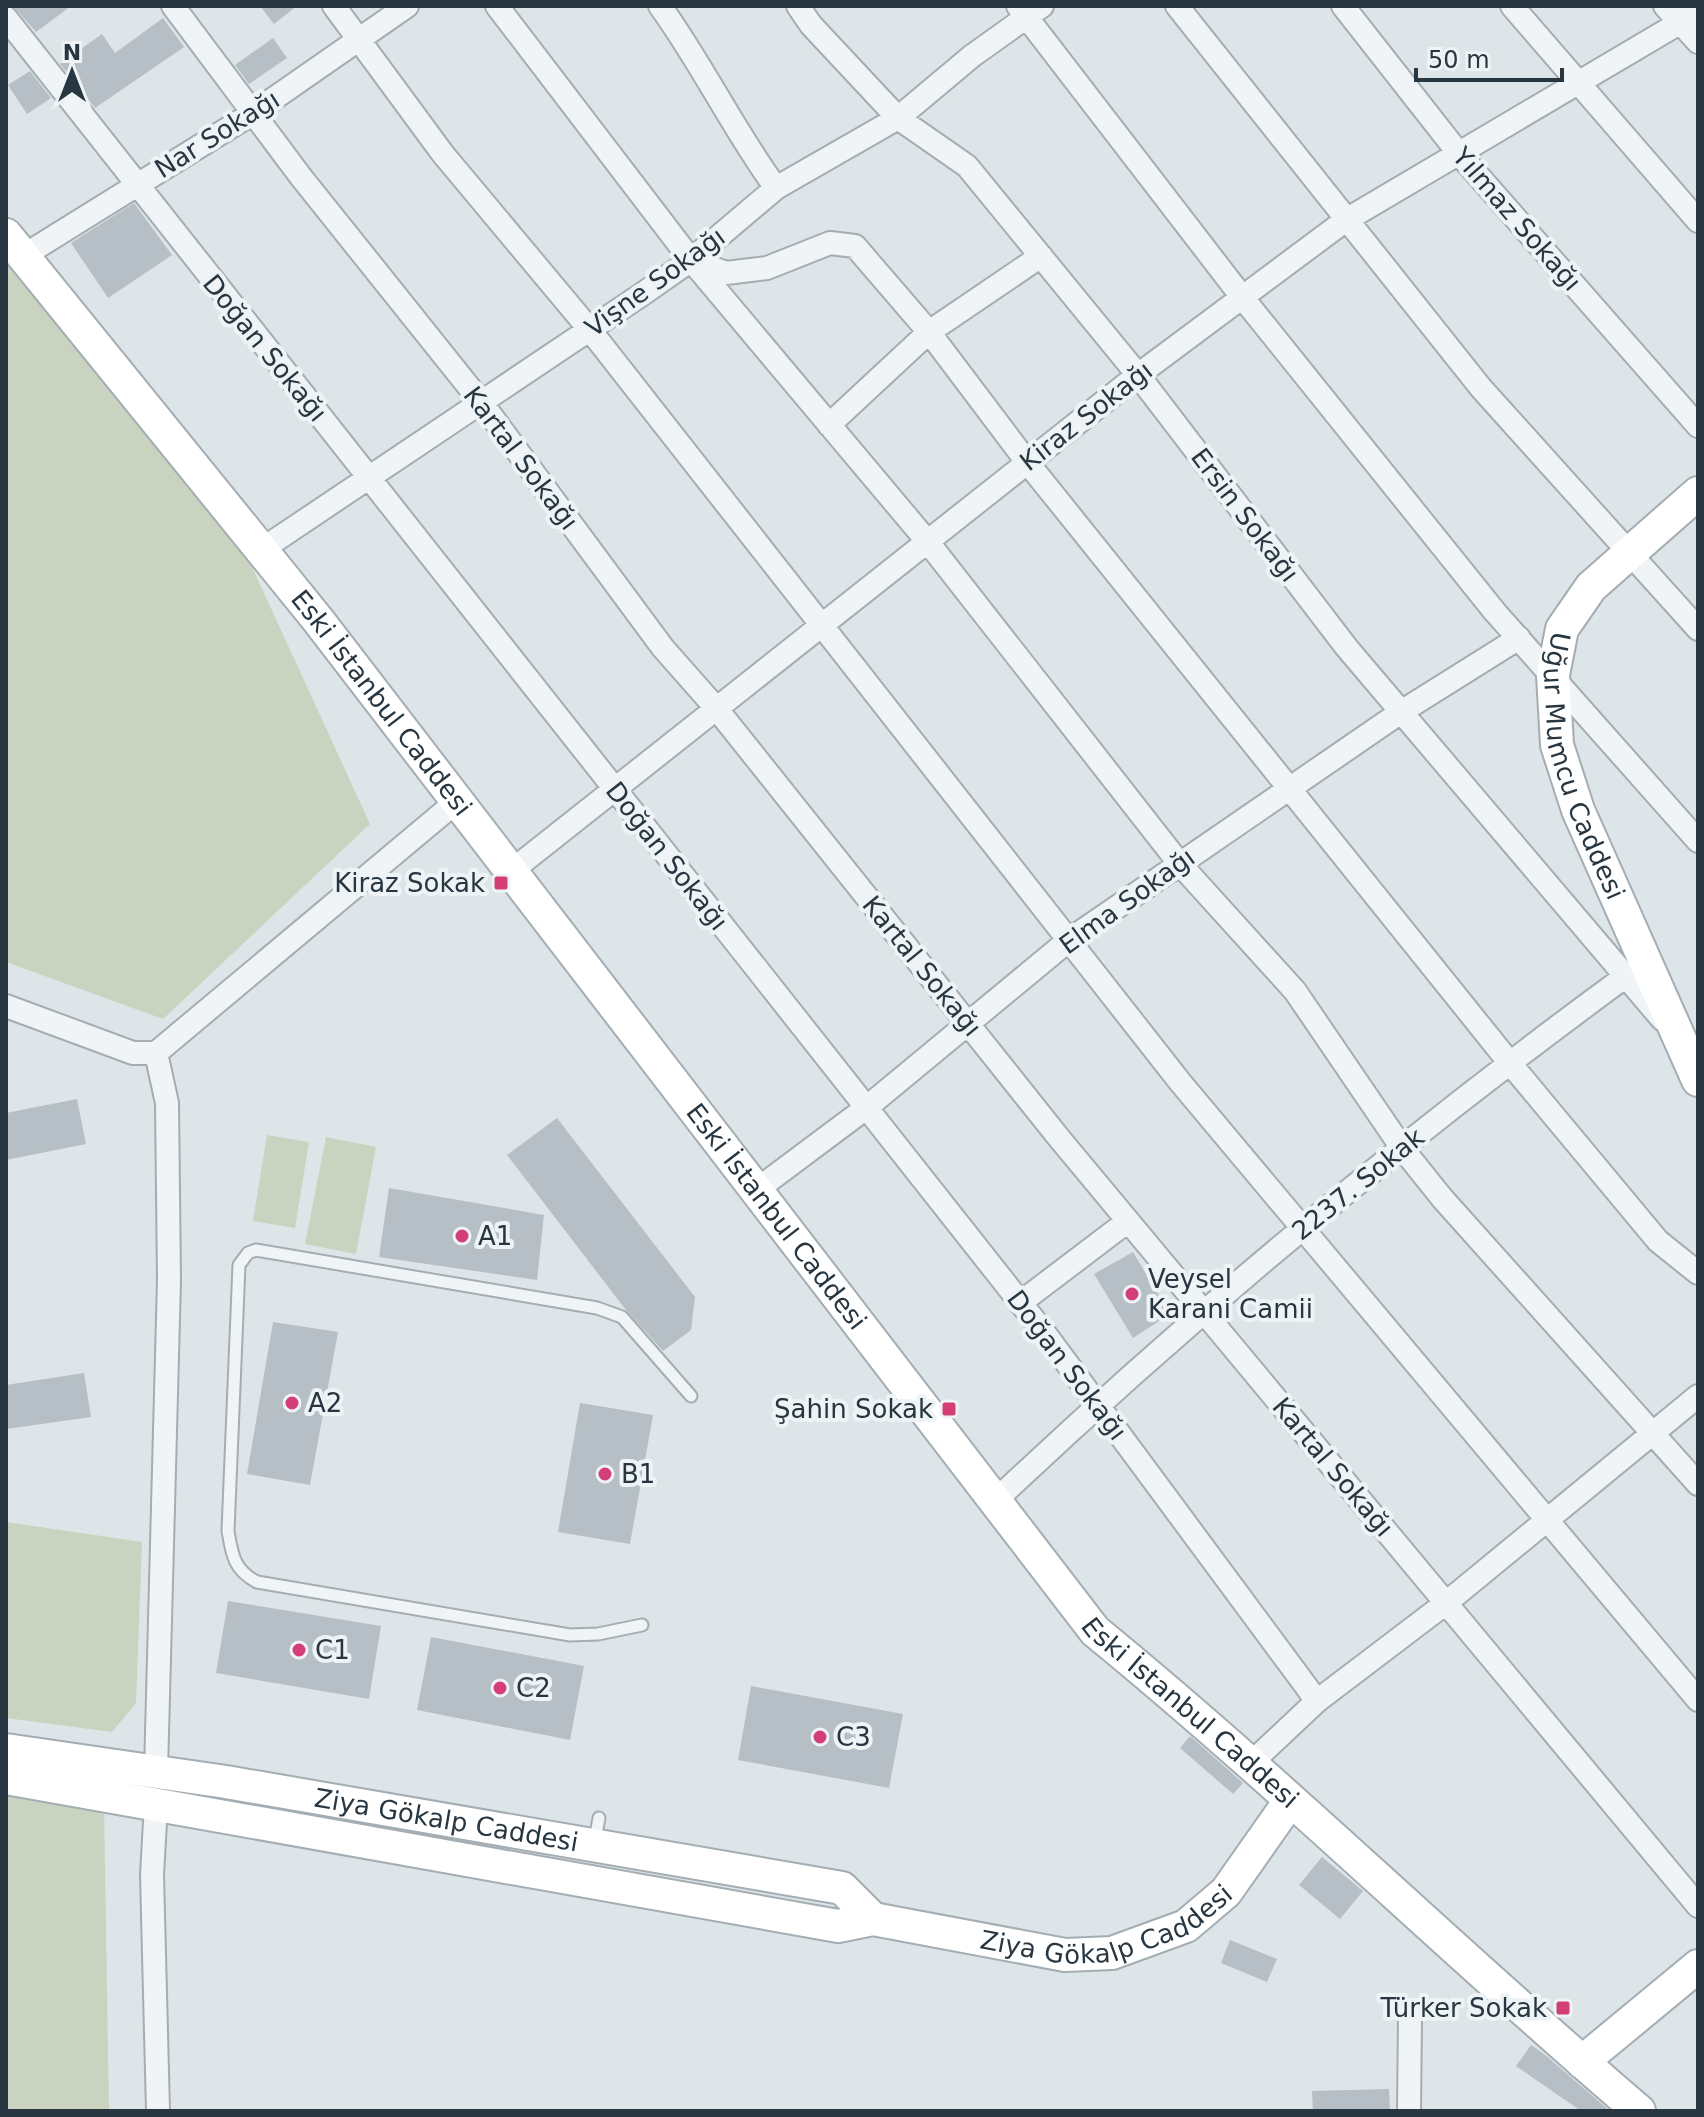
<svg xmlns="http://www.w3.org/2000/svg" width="1704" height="2117" font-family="'DejaVu Sans',sans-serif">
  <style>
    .green { fill: #c9d3bf }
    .building { fill: #b5bfc5 }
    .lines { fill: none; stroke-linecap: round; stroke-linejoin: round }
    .lane-casing { stroke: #a3adb2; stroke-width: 15 }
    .street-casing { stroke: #a3adb2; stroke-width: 26 }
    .secondary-casing { stroke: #a3adb2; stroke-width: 36 }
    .lane { stroke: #f1f4f7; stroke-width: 11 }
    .street { stroke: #f1f4f7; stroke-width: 22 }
    .secondary { stroke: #fff; stroke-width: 32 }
    .poi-dot { fill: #d33e77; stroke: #eef3f6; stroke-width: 3 }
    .labels { text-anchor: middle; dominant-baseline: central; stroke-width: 8; stroke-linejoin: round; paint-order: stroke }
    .street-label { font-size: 26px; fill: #273640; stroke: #eef3f6 }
    .poi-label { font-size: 26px; fill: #273640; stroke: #eef3f6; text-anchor: start }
  </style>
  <rect width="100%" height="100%" fill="#dee5e8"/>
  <!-- green -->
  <path class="green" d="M6,264l235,279 129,281 -207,195 -157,-57z
    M267,1135l42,7 -14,86 -42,-7z
    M326,1137l50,10 -20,107 -51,-10z
    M6,1522l136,20 -6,161 -24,29 -106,-14z
    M6,1778l98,28 5,305h-103z"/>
  <!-- building -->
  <path class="building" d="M13,6h58l-35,26z
    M260,6h37l-23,18z
    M163,18l21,29 -89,61 -35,-44 42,-30 13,19z
    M273,38l14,20 -38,26 -14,-19z
    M30,71l21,27 -24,16 -19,-29z
    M134,203l38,52 -64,43 -37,-55z
    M77,1099l9,45 -80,16v-47z
    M557,1118l138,179 -4,33 -28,21 -37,-41 -119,-155z
    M389,1188l155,27 -7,65 -158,-23z
    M1133,1252l37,62 -37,24 -39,-64z
    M273,1322l65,10 -28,153 -63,-11z
    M84,1373l7,44 -85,12v-44z
    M580,1403l73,12 -23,129 -72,-12z
    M228,1601l153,25 -12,73 -153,-26z
    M431,1637l153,29 -14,74 -153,-30z
    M751,1686l152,28 -14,74 -151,-28z
    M1190,1736l53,47 -10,11 -53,-46z
    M1322,1857l41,34 -23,28 -41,-34z
    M1230,1940l47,19 -10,23 -46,-19z
    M1531,2045l13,9 66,57h-29l-65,-45z
    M1389,2089l1,22h-77l-1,-20z"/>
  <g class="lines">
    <!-- lane casing -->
    <g class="lane-casing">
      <path id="lane" d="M642,1625l-44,9 -28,1 -313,-53c-23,-12 -25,-27 -29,-51l11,-266 9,-12 8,-3 341,58 25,9 69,79
        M594,1845l5,-27"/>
    </g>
    <!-- street casing -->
    <g class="street-casing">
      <path id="street" d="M173,6l128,171 180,225 182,246 53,60 343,430 639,768
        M334,6l109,148 147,176 590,752 518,618
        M497,6l194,254 236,281 252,322 116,128 107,157 40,50 256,286
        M660,6c42,58 73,123 116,182
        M798,6l13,19 87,93 69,48 171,209 209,273 315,371
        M1018,6l224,291 253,315 203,229
        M1177,6l304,382 217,241
        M1343,6l117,149 238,271
        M1512,6l186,215
        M1665,6l33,36
        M6,18l1040,1317 271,366
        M23,256l230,-143 154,-107
        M694,261l32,12 41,-5 63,-25 25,3 74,86 98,130 482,600 149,179 40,32
        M829,425l100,-93 112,-76
        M261,550l383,-257 47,-33 85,-72 122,-70 74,-62 70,-50
        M510,872l628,-497 208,-155 352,-208
        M6,1006l127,47h23
        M156,1053l11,50 2,177 -13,491
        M156,1053l300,-251
        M755,1191l111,-83 203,-168 332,-228 118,-74
        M1020,1303l108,-82
        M995,1501c199,-188 410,-363 631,-525
        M1249,1765l68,-64 129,-98 252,-207
        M156,1804l-4,71 6,236
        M1409,2111l1,-94"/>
    </g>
    <!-- secondary casing -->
    <g class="secondary-casing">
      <g id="secondary">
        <path id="s1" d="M6,235l312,385 777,1011c187,153 360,323 544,480"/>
        <path id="s2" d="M1698,493l-107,94 -29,42 -9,46 4,70 21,65 120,270"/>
        <path id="s3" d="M6,1750l220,32 616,106 31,31"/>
        <path id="s4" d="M6,1778l832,148 35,-7 192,36 47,-2 74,-27 40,-34 64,-91"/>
        <path d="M1582,2062l116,-96"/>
      </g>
    </g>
    <!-- lane -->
    <use href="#lane" class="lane"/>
    <!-- street -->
    <use href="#street" class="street"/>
    <!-- secondary -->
    <use href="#secondary" class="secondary"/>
  </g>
  <!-- markers -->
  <g class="poi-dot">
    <rect x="493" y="875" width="16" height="16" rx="4"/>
    <circle cx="462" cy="1236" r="8"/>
    <circle cx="1132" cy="1294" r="8"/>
    <circle cx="292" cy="1403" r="8"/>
    <rect x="941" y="1401" width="16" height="16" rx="4"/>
    <circle cx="605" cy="1474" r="8"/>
    <circle cx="299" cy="1650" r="8"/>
    <circle cx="500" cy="1688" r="8"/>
    <circle cx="820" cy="1737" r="8"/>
    <rect x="1555" y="2000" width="16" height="16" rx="4"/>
  </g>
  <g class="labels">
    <!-- street labels -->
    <g class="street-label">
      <text transform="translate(217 134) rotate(-32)">Nar Sokağı</text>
      <text transform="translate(1517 219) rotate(49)">Yılmaz Sokağı</text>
      <text transform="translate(655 282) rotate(-36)">Vişne Sokağı</text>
      <text transform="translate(265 348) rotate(51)">Doğan Sokağı</text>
      <text transform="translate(1086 416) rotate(-38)">Kiraz Sokağı</text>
      <text transform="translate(521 458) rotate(53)">Kartal Sokağı</text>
      <text transform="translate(1245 515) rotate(53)">Ersin Sokağı</text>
      <text stroke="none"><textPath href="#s1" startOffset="600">Eski İstanbul Caddesi</textPath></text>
      <text stroke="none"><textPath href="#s2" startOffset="336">Uğur Mumcu Caddesi</textPath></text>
      <text transform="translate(667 856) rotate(52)">Doğan Sokağı</text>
      <text transform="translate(1127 901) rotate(-36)">Elma Sokağı</text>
      <text transform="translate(922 966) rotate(51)">Kartal Sokağı</text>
      <text transform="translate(1358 1184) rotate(-39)">2237. Sokak</text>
      <text stroke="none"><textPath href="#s1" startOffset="1248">Eski İstanbul Caddesi</textPath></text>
      <text transform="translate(1067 1365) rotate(53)">Doğan Sokağı</text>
      <text transform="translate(1333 1467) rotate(50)">Kartal Sokağı</text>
      <text stroke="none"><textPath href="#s1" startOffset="1896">Eski İstanbul Caddesi</textPath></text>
      <text stroke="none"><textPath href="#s3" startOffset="446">Ziya Gökalp Caddesi</textPath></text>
      <text stroke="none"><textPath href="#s4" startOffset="1124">Ziya Gökalp Caddesi</textPath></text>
    </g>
    <!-- poi labels -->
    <g class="poi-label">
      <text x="485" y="883" text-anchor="end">Kiraz Sokak</text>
      <text x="478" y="1236">A1</text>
      <text x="1148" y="1279">Veysel<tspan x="1148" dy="30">Karani Camii</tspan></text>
      <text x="308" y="1403">A2</text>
      <text x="933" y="1409" text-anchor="end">Şahin Sokak</text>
      <text x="621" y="1474">B1</text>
      <text x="315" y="1650">C1</text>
      <text x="516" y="1688">C2</text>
      <text x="836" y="1737">C3</text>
      <text x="1547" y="2008" text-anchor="end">Türker Sokak</text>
    </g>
  </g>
  <!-- border -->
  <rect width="1704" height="2117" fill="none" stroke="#273640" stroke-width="16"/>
  <!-- north arrow -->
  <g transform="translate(72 72)" stroke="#eef3f6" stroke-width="6" paint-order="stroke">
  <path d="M0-6L14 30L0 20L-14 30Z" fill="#273640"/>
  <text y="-12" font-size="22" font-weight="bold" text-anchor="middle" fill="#273640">N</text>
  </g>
  <!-- scale -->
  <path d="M1416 68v12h146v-12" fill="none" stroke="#273640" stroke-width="4"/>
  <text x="1428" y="68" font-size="24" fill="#273640" stroke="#eef3f6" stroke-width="6" paint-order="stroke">50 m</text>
</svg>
